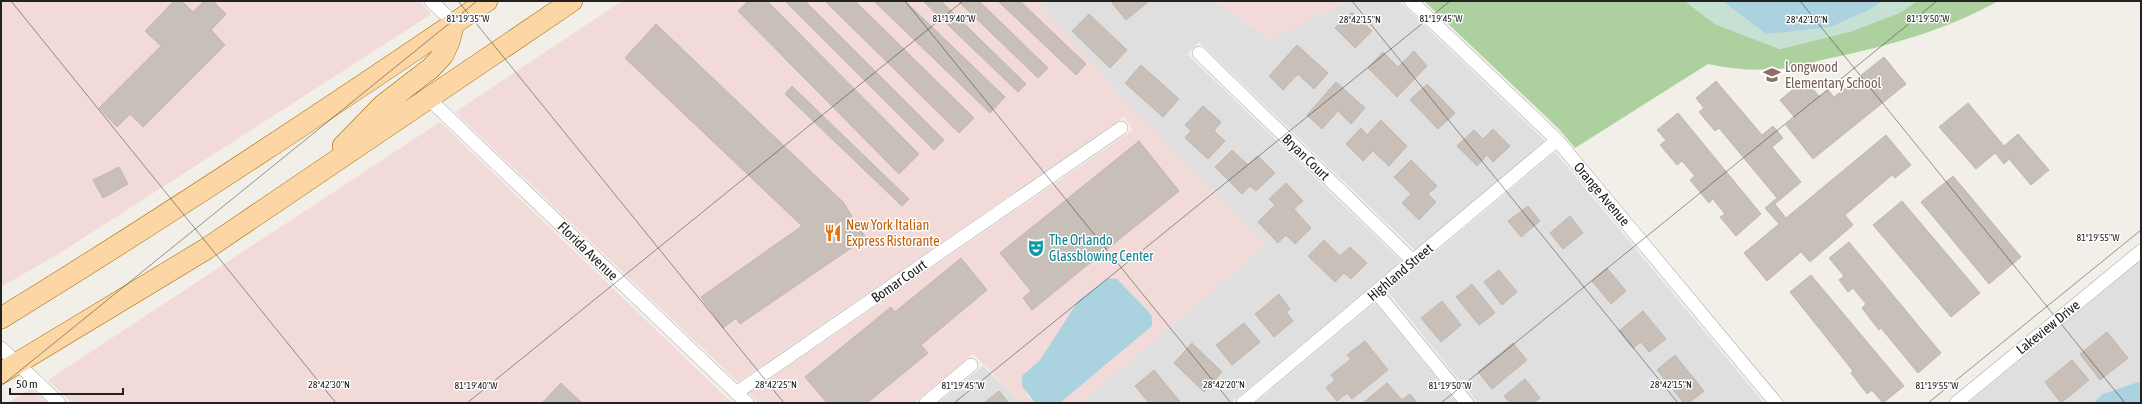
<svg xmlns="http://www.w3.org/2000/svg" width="2142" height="404" font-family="'Asap Condensed',sans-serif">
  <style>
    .residential { fill: #e0dfdf }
    .commercial { fill: #f2dad9 }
    .forest { fill: #add19e }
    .wetland { fill: #c6e0d4 }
    .water { fill: #aad3df }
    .building { fill: #c7bfb8; stroke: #c4b6ab }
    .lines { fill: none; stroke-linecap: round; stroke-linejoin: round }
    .street-casing { stroke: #a9a9a9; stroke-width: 14 }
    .primary-casing { stroke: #a06b00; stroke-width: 22 }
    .street { stroke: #fff; stroke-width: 13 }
    .primary { stroke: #fcd6a4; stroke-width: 21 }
    .ticks { fill: none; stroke: #222; stroke-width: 1; stroke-opacity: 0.45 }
    .labels { text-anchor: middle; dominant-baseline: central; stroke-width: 3; stroke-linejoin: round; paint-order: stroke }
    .education-label { font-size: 14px; fill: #785e54; stroke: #fff; text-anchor: start }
    .street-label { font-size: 14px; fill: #222; stroke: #fff }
    .food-label { font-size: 14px; fill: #c56008; stroke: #fff; text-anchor: start }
    .culture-label { font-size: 14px; fill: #0d838f; stroke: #fff; text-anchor: start }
    .ticks-label { font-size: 10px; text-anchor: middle; fill: #222; stroke: #fff; stroke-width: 3; stroke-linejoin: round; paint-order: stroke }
  </style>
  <rect width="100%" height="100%" fill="#f2efe9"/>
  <!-- residential -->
  <path class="residential" d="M1046,1h169l55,39 79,-39h50l146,140 -130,109 -216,-208 -12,12 214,207 -170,142h-150l185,-158 -145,-149 -81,-90z
    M1555,152l209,251h-286l-90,-111z
    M2141,260v123l-3,-1 -35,12 -10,9h-125z
    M1375,303l82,100h-202z
    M980,363l42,40h-84l45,-37z"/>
  <!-- commercial -->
  <path class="commercial" d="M1,1h418l11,11v3l-367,236 -62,36z
    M622,1h424l-6,5 81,90 145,149 -185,158h-21l83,-69 -35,-56 -30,23 -38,59 -13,11v24l8,8h-13l-49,-49 -59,49h-155l-10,-10 384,-263 -9,-13 -386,265 -283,-270z
    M1215,1h134l-79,39z
    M440,122l292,281h-660l-24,-23z
    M32,389l15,14h-41z"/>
  <!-- forest -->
  <path class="forest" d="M1424,1h261l30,23 65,25 72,-18 47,-18 18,-12h81c-53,30 -113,46 -172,58 -16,4 -32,9 -48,10 -23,2 -48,0 -70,-5l-133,84 -16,-19z"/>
  <!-- wetland -->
  <path class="wetland" d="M1685,1h37l44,33 103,-24 14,-9h34l-18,12 -47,18 -72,18 -65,-25z"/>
  <!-- water -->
  <path class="water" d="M1722,1h161l-14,9 -39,17 -64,7z
    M1108,278l9,1 31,32 4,6v9l-92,77h-25l-13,-17v-10l18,-16 38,-59z
    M2138,382l3,1v20h-48l10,-9z"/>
  <!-- building -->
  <path class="building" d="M174,1h8l11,11 11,-11h9l13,13 -15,16 14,15 -82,82 -13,-13 -13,13 -18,-19 62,-62 -16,-15z
    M748,1h19l152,153 -20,20 -161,-163z
    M785,1h20l139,139 -10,10z
    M825,1h30l119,117 -15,15z
    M874,1h31l100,96 -15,16z
    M923,1h18l85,83 -8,8z
    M958,1h21l69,67 -10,10z
    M998,1h22l66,63 -10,11z
    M1115,1h34l-23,19 -14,-17z
    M1352,12l20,19 -17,17 -20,-20z
    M1089,14l38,36 -17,18 -38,-37z
    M656,24l187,178 23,36 -126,86 -4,-6 -13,10 -22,-31 101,-71 -177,-168z
    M1297,45l31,28 -14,16 -16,-15 -15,16 -14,-14z
    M1414,51l13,15 -30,31 -29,-29 15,-16 15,15z
    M1884,57l22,27 -93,75 -27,-34 9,-7 -15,-18 25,-20 15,17 8,-7 6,7z
    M1141,65l38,34 -16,18 -38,-34z
    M1716,81l46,54 11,-9 10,12 -11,9 29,35 -26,22 11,14 100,-83 25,30 -16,13 -3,-3 -47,40 8,10 -43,37 -9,-10 -34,29 -23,-28 35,-29 -14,-16 12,-10 -58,-70 -4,3 -16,-19 5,-4 -8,-10z
    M1336,82l29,26 -14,16 -13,-13 -16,18 -15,-14z
    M1427,84l28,29 -17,16 -28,-29z
    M792,86l117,113 -7,7 -117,-112z
    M1968,103l36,43 14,-12 31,36 -18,15 -22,-26 -5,5 -9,-11 -19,16 -37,-42z
    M1203,106l18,16 -7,9 11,10 -17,18 -23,-21 6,-7 -6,-6z
    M1678,113l83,101 -25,22 -16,-19 5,-3 -12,-15 -4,4 -19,-23 5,-4 -13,-15 -5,4 -17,-20 6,-5 -9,-10z
    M1381,120l26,26 -18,20 -16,-15 -10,10 -17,-17 15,-16 6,7z
    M1493,129l17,17 -17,16 -6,-7 -10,11 -20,-20 17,-16 9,9z
    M1139,141l40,50 -147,119 -9,-12 8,-7 -31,-38z
    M1232,150l16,15 10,-9 17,17 -19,18 -6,-5 -8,8 -27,-27z
    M1411,160l26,26 -9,8 8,8 -17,18 -17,-17 9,-9 -17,-17z
    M119,167l9,17 -25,14 -10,-18z
    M1953,176l68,81 -32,27 -68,-82z
    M1286,183l17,18 -9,8 17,19 -16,16 -9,-9 -8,8 -20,-21 17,-17 -6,-6z
    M1902,201l78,92 -29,24 -78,-92z
    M1528,206l12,15 -19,16 -13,-16z
    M1570,216l13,17 -20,16 -13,-16z
    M1324,240l16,16 10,-9 17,16 -16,16 -7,-6 -9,9 -27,-26z
    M1849,242l92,111 -23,20 -37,-45 -2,2 -17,-22 4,-4 -13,-16 -5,4 -9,-12 5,-4 -15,-18z
    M961,258l26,32 -66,55 7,8 -61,50h-40l-22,-26 86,-70 4,5z
    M1607,268l19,23 -15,13 -19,-23z
    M1499,270l18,22 -15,13 -18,-23z
    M1811,275l93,111 -21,17 -11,-13 -5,4 -16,-21 2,-2 -63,-79z
    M1472,284l23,29 -16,12 -23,-28z
    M1279,294l11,15 -4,3 7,9 -19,16 -19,-23z
    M1442,301l19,24 -20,17 -20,-24z
    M1643,311l23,28 -17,13 -8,-10 -8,6 -14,-17z
    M1244,323l16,19 -28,23 -16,-20z
    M2107,332l21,26 -28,22 -20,-26z
    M1365,341l23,29 -36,29 -5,-6 -10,8 -11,-13 9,-8 -4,-5 20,-16 -4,-4z
    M1192,343l30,29 -18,20 -30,-29z
    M1513,343l14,17 -35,29 -14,-17z
    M1675,355l29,36 -15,12h-5l-27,-33z
    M2072,360l17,20 -28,23 -16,-21z
    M1154,370l27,33h-32l-14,-17z
    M1525,379l15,19 -7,5h-23l-6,-7z
    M561,383l21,20h-40z
    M1387,383l15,17 8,-6 7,9h-54z
    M999,391l10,12h-25z"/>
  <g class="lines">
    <!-- street casing -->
    <g class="street-casing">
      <path id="street" d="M431,1l23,22
        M1411,1l146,139 219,263
        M1199,53l214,208
        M429,99l318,304
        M1376,292l91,111
        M1,348l58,55
        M736,393l385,-265
        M926,403l45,-38
        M1243,403l314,-263
        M1956,403l185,-152"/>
    </g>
    <!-- primary casing -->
    <g class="primary-casing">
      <path id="primary" d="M343,146l40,-41 48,-37 12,-13 6,-13 5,-19
        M1,318c165,-101 326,-208 486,-317
        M1,373l205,-124 366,-248"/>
    </g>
    <!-- street -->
    <use href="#street" class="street"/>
    <!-- primary -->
    <use href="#primary" class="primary"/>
  </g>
  <!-- ticks -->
  <path class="ticks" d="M11,1l325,402M458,1l326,402M905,1l326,402M1352,1l326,402M1800,1l325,402M1,386l476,-385M467,403l496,-402M954,403l496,-402M1441,403l496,-402M1928,403l213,-173"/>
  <!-- icons -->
  <defs>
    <g id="school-bare" transform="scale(1.38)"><path d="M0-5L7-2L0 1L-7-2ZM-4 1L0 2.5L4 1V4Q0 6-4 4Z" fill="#8d6e63" stroke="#fff" stroke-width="2.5" paint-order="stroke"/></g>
    <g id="restaurant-bare" transform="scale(1.38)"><path d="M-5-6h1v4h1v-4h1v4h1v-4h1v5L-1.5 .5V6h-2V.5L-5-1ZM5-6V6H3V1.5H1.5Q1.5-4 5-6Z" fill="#e8710a" stroke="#fff" stroke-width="2.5" paint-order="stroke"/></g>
    <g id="theatre-bare" transform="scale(1.38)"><path d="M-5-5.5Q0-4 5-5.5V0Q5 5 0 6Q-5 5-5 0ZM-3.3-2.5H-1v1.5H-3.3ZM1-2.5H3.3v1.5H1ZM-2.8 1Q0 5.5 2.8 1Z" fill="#0f9aa8" stroke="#fff" stroke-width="2.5" paint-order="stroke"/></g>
  </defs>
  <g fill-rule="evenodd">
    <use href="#school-bare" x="1772" y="75"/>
    <use href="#restaurant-bare" x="833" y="233"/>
    <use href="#theatre-bare" x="1036" y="248"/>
  </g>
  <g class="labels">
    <!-- education labels -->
    <g class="education-label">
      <text x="1785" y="67">Longwood<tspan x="1785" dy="16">Elementary School</tspan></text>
    </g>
    <!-- street labels -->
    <g class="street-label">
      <text transform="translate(1306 157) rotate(44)">Bryan Court</text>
      <text transform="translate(1602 194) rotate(50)">Orange Avenue</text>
      <text transform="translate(588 251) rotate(44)">Florida Avenue</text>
      <text transform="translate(1400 272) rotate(-40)">Highland Street</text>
      <text transform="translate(899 281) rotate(-35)">Bomar Court</text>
      <text transform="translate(2048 327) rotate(-39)">Lakeview Drive</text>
    </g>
    <!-- food labels -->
    <g class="food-label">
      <text x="846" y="225">New York Italian<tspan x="846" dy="16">Express Ristorante</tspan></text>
    </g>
    <!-- culture labels -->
    <g class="culture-label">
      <text x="1049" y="240">The Orlando<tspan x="1049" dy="16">Glassblowing Center</tspan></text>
    </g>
  </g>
  <g class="ticks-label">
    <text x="468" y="22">81°19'35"W</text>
    <text x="954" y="22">81°19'40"W</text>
    <text x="1441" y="22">81°19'45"W</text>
    <text x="1928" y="22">81°19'50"W</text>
    <text x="1360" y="23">28°42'15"N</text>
    <text x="1807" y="23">28°42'10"N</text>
    <text x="2098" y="241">81°19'55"W</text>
    <text x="329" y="388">28°42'30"N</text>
    <text x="776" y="388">28°42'25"N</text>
    <text x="1224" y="388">28°42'20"N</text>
    <text x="1671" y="388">28°42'15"N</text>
    <text x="476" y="389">81°19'40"W</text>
    <text x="963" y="389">81°19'45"W</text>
    <text x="1450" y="389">81°19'50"W</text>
    <text x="1937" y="389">81°19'55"W</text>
  </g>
  <!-- border -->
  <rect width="2142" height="404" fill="none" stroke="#222222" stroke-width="4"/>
  <!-- scale -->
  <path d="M10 388v6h113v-6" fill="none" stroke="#222222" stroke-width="2"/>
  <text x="16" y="388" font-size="12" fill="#222222" stroke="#ffffff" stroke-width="3" paint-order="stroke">50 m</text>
</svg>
